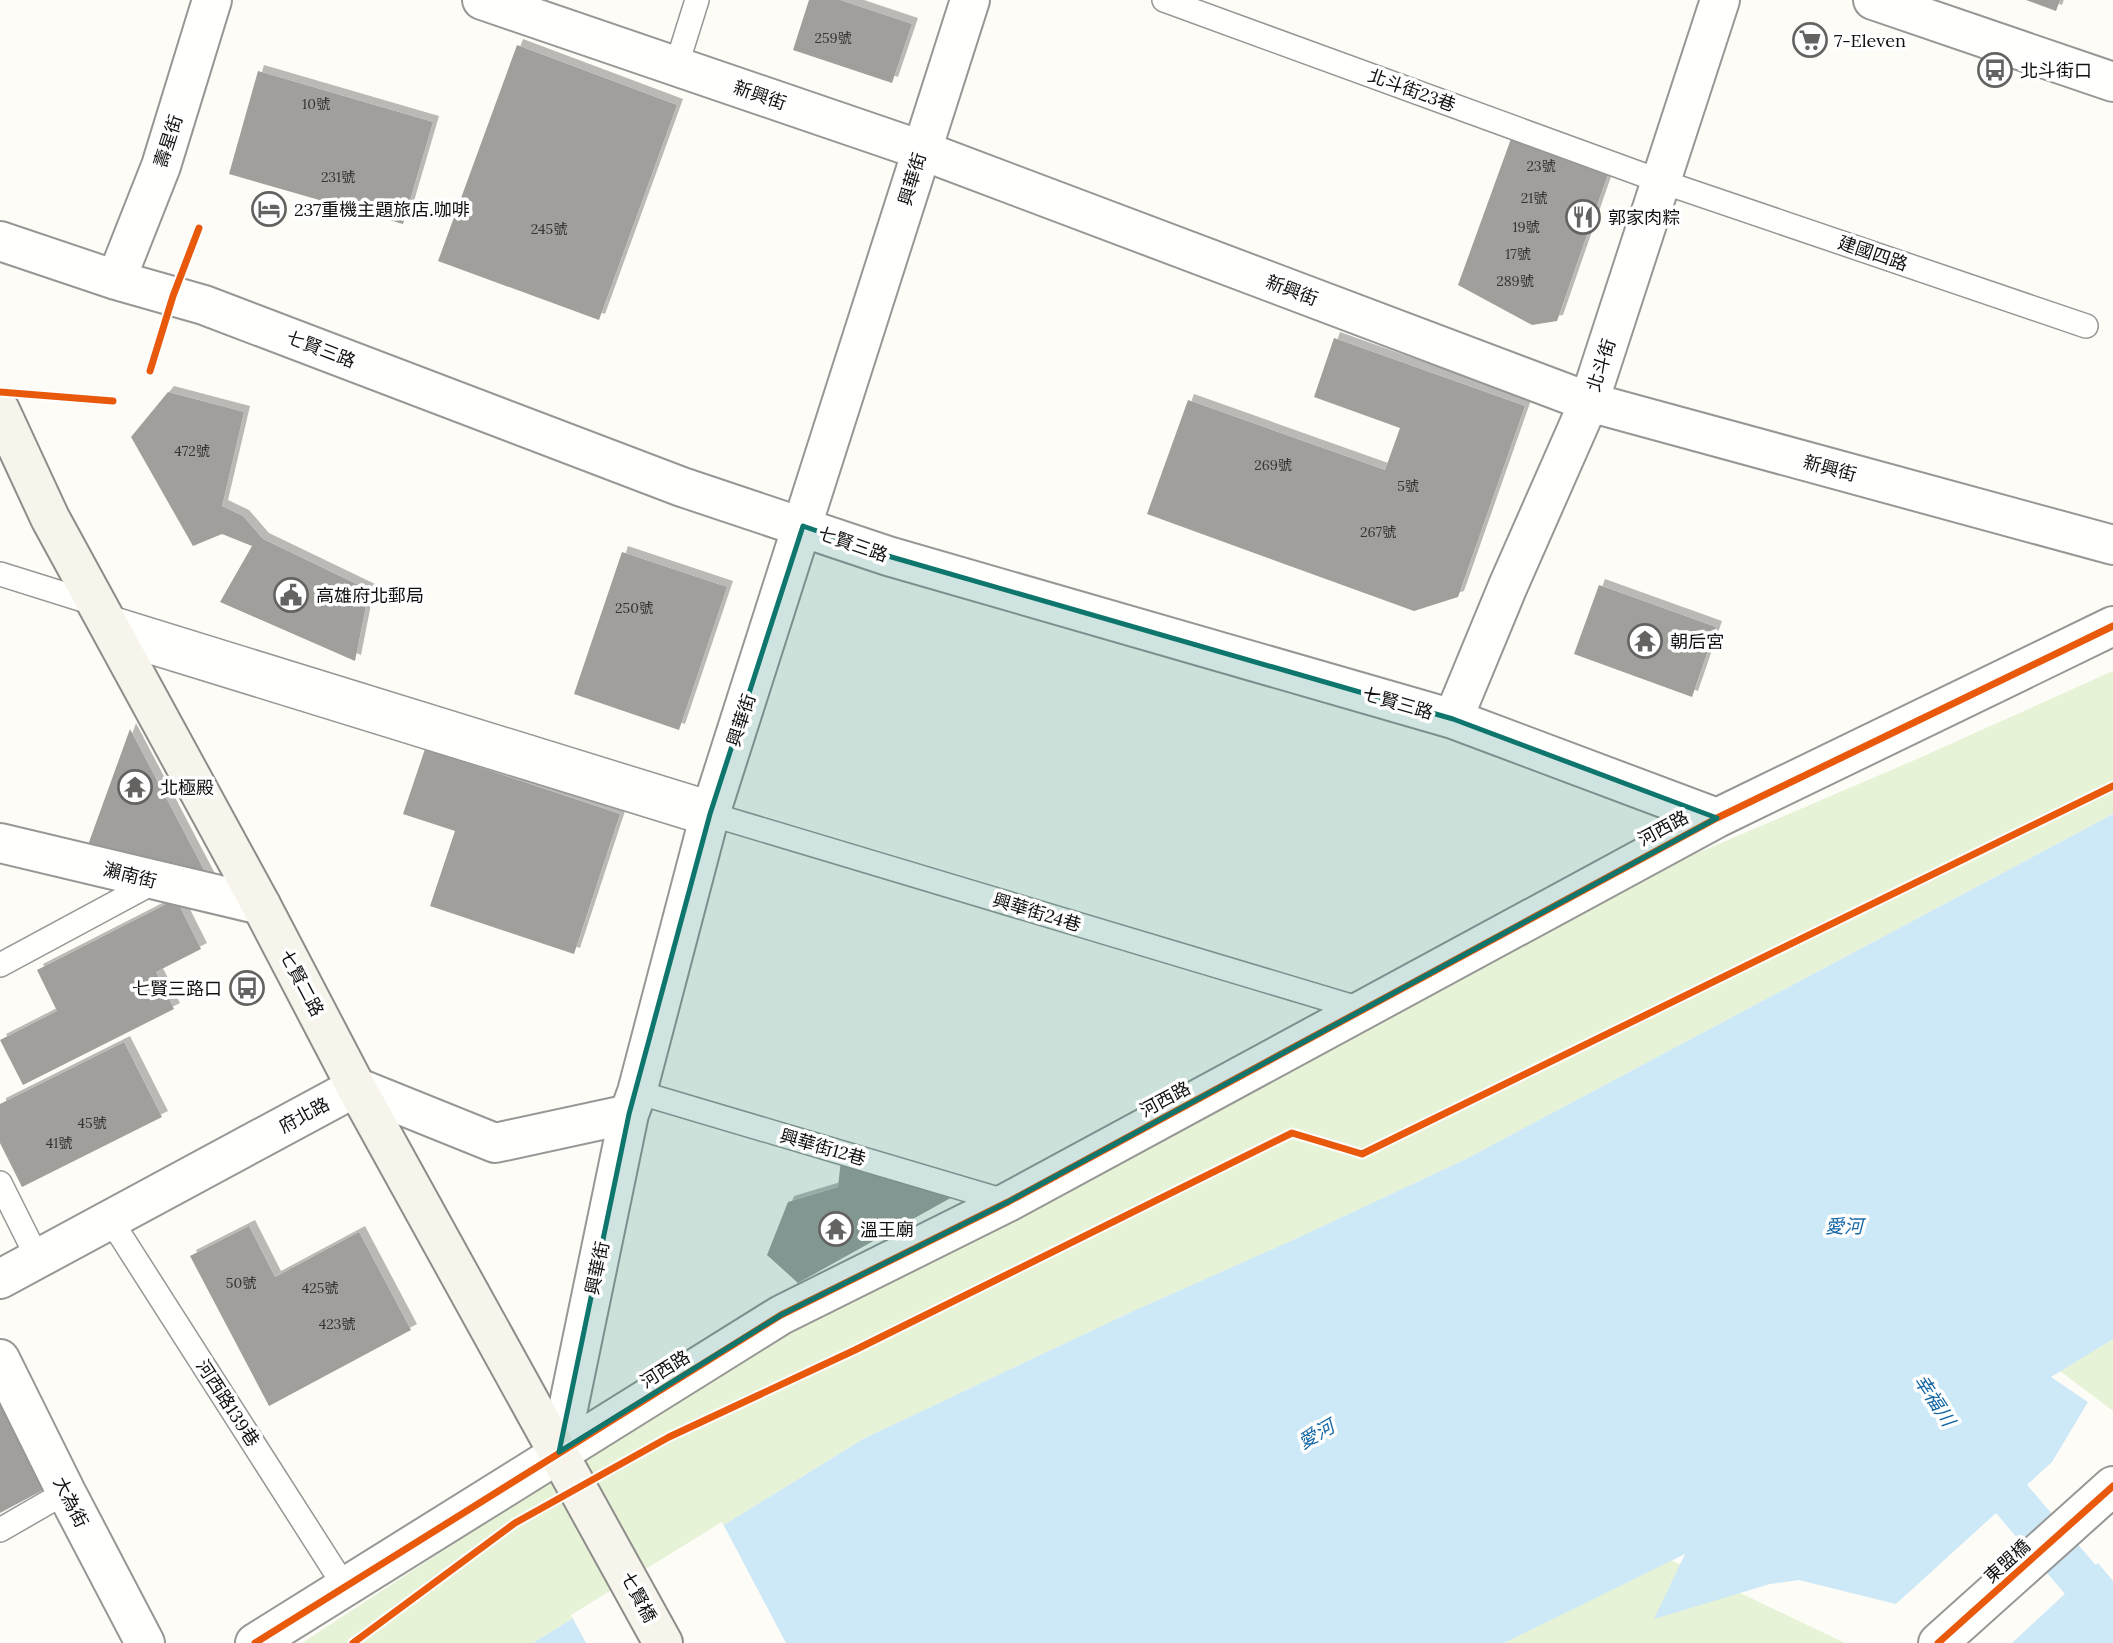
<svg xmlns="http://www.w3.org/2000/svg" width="2113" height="1643" font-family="Lora,'Noto Sans TC',serif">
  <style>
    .green { fill: #e7f3d7 }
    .water { fill: #cde8f7 }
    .pier { fill: #fdfcf7 }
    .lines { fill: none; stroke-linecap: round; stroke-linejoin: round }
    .canal { stroke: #cde8f7; stroke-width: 42 }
    .building { fill: #a19f9c; filter: url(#shadow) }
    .lane-casing { stroke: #979795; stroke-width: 26 }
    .street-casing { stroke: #979795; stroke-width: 42 }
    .secondary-casing { stroke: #8e8d8b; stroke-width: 42 }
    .lane { stroke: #fffffe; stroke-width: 23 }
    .street { stroke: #fffffe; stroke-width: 38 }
    .secondary { stroke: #f6f4eb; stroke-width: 38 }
    .cycleway-casing { stroke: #fff; stroke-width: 11 }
    .cycleway { stroke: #e8590c; stroke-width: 7 }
    .marked { fill: #0f766e; fill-opacity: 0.2; stroke: #0f766e; stroke-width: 5; stroke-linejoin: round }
    .labels { text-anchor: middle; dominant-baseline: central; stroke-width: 7; stroke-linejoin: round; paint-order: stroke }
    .number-label { font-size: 14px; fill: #353434 }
    .poi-label { font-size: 18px; fill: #111; stroke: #fff; text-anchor: start }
    .street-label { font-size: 18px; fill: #111; stroke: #fff }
    .water-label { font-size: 19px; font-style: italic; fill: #1768a6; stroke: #fff }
  </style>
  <defs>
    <filter id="shadow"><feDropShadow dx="6" dy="-6" stdDeviation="0" flood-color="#0004"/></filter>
  </defs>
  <rect width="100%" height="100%" fill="#fdfcf7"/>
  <!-- green -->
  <path class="green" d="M2113,671v143l-647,345 -173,81 -164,73 -266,126 -330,204h-231l489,-320 869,-454 257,-110z
    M2113,1339v72l-53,-40z
    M1671,1560l174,83h-341z"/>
  <!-- water -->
  <path class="water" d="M2113,814v525l-62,38 37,25 -36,60 -156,142 -97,-24 -29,4 -116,35 31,-65 -181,89h-971l330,-204 266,-126 164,-73 173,-81z
    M2098,1563l15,18v62h-101z"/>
  <!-- pier -->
  <path class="pier" d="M2052,1462l2,3 -8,8 -147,134 -3,-3 148,-129z
    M722,1522l64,121h-200l-15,-28z"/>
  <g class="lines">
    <!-- canal -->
    <path class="canal" d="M1975,1456l138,162"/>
  </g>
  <!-- building -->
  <path class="building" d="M809,0h31l72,24 -20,59 -99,-33z
    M2026,0h34l-4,11z
    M517,45l160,60 -78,215 -161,-59z
    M258,71l175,51 -30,102 -174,-50z
    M1512,136l96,38 -51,147 -25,4 -74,-40z
    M1334,338l191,68 -67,191 -44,14 -267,-97 41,-114 197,70 15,-42 -86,-31z
    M168,392l76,20 -22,94 21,10 20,23 106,51 -14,71 -135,-59 32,-56 -30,-12 -29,12 -62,-109z
    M622,552l105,35 -48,143 -105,-36z
    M1599,585l117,42 -24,70 -118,-43z
    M130,729l84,160 -126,-44z
    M425,749l195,65 -46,140 -144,-48 25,-75 -52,-17z
    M176,899l25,50 -45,23 18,37 -151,76 -23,-45 57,-29 -20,-41z
    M124,1042l38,75 -140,70 -22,-44v-39z
    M841,1160l115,35 -158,88 -31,-28 21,-53 50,-15z
    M249,1226l26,51 84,-45 52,98 -142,76 -79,-150z
    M0,1402l45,87 -45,24z"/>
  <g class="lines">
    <!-- lane casing -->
    <g class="lane-casing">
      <path id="lane" d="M1164,0l496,181 426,145
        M676,67l21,-67
        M0,574l96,30
        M102,615l612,189
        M118,642l590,182
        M710,814l654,196
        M0,965l156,-84
        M637,1092l371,110
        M0,1183l38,76
        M110,1219l235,368
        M0,1530l66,-38"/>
    </g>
    <!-- street casing -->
    <g class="street-casing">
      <path id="street" d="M482,0l439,150 668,252 524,143
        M1873,0l240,82
        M0,241l116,39 88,25 478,182 206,69 565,163 264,99
        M116,280l45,-114 51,-166
        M1453,719l55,-133 81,-184 131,-402
        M0,843l261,62
        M0,1279l356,-192 139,56 134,-29
        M0,1359l66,133 79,151
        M559,1452l70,-338 8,-22 73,-278 260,-814
        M255,1643l526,-328 227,-113 709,-384 396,-192
        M1938,1643l175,-157"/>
    </g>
    <!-- secondary casing -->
    <g class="secondary-casing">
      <path id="secondary" d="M0,410l50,108 211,387 95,182 307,556"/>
    </g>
    <!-- lane -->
    <use href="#lane" class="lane"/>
    <!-- street -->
    <use href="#street" class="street"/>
    <!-- secondary -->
    <use href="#secondary" class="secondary"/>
    <!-- cycleway casing -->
    <g class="cycleway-casing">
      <path id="cycleway" d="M150,371l23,-75 26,-68
        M0,392l113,9
        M255,1643l526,-328 227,-113 709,-384 396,-192
        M353,1643l162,-120 154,-86 186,-87 437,-217 70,21 751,-368
        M1938,1643l175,-157"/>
    </g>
    <!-- cycleway -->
    <use href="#cycleway" class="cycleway"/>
  </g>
  <!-- marked area -->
  <path class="marked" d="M803,526l85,30 565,163 264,99 -709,384 -227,113 -222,137 70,-338 81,-300z"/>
  <!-- icons -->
  <defs>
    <g id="supermarket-ring" transform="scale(1.75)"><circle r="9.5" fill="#fff" stroke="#646362" stroke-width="1.5"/><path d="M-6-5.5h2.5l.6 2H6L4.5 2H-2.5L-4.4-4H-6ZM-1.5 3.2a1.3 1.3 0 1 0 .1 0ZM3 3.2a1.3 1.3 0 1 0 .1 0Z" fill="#646362"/></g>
    <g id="bus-ring" transform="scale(1.75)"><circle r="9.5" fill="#fff" stroke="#646362" stroke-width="1.5"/><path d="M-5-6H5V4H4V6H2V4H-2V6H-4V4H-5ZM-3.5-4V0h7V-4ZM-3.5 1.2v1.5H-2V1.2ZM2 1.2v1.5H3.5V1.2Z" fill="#646362"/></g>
    <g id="hotel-ring" transform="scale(1.75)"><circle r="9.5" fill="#fff" stroke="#646362" stroke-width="1.5"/><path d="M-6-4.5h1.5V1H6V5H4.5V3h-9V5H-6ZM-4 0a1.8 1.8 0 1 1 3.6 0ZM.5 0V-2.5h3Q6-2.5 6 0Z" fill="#646362"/></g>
    <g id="restaurant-ring" transform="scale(1.75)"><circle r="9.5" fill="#fff" stroke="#646362" stroke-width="1.5"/><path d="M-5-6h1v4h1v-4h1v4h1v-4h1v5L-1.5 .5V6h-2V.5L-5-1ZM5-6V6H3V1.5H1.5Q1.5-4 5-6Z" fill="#646362"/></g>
    <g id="civic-ring" transform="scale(1.75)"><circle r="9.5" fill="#fff" stroke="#646362" stroke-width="1.5"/><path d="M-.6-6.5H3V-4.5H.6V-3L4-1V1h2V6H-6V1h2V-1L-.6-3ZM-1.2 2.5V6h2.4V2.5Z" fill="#646362"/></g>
    <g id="temple-ring" transform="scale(1.75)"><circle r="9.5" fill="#fff" stroke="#646362" stroke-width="1.5"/><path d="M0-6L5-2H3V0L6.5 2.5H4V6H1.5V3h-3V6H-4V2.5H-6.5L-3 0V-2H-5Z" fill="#646362"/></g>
  </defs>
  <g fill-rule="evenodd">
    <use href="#supermarket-ring" x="1810" y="40"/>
    <use href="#bus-ring" x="1995" y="70"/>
    <use href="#hotel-ring" x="269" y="209"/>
    <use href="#restaurant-ring" x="1583" y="217"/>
    <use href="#civic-ring" x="291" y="595"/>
    <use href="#temple-ring" x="1645" y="641"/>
    <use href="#temple-ring" x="135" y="787"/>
    <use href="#bus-ring" x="247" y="988"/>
    <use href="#temple-ring" x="836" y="1229"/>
  </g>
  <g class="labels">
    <!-- number labels -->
    <g class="number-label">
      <text x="833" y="38">259號</text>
      <text x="316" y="104">10號</text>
      <text x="1541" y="166">23號</text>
      <text x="338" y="177">231號</text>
      <text x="1534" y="198">21號</text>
      <text x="1526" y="227">19號</text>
      <text x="549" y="229">245號</text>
      <text x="1518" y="254">17號</text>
      <text x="1515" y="281">289號</text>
      <text x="192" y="451">472號</text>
      <text x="1273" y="465">269號</text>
      <text x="1408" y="486">5號</text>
      <text x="1378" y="532">267號</text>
      <text x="634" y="608">250號</text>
      <text x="92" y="1123">45號</text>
      <text x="59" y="1143">41號</text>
      <text x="241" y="1283">50號</text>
      <text x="320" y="1288">425號</text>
      <text x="337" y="1324">423號</text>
    </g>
    <!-- poi labels -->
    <g class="poi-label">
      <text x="1834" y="40">7-Eleven</text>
      <text x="2020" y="70">北斗街口</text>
      <text x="294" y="209">237重機主題旅店.咖啡</text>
      <text x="1608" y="217">郭家肉粽</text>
      <text x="316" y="595">高雄府北郵局</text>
      <text x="1670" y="641">朝后宮</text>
      <text x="160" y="787">北極殿</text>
      <text x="222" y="988" text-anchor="end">七賢三路口</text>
      <text x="860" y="1229">溫王廟</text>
    </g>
    <!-- street labels -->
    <g class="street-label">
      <text transform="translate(1412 90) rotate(20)">北斗街23巷</text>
      <text transform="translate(760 95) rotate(19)">新興街</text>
      <text transform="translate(168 141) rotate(-72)">壽星街</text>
      <text transform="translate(912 179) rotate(-73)">興華街</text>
      <text transform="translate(1873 253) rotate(19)">建國四路</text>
      <text transform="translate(1292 290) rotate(21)">新興街</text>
      <text transform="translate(321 349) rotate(21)">七賢三路</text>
      <text transform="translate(1601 365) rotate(-72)">北斗街</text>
      <text transform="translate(1830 468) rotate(15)">新興街</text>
      <text transform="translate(853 544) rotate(19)">七賢三路</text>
      <text transform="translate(1398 703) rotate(16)">七賢三路</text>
      <text transform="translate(741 720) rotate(-72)">興華街</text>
      <text transform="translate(1663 828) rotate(-28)">河西路</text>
      <text transform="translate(130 875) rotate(14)">瀨南街</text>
      <text transform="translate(1037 912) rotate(17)">興華街24巷</text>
      <text transform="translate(302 983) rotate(62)">七賢二路</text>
      <text transform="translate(1165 1099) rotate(-28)">河西路</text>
      <text transform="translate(304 1115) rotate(-28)">府北路</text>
      <text transform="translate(823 1147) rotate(16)">興華街12巷</text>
      <text transform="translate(597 1268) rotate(-78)">興華街</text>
      <text transform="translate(665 1369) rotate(-32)">河西路</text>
      <text transform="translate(228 1403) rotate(57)">河西路139巷</text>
      <text transform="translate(71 1502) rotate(63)">大為街</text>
      <text transform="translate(2007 1561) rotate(-42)">東盟橋</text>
      <text transform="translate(639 1597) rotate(62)">七賢橋</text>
    </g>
    <!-- water labels -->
    <g class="water-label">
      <text x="1844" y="1226">愛河</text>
      <text transform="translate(1935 1400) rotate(57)">幸福川</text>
      <text transform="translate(1316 1434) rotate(-30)">愛河</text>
    </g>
  </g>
</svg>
